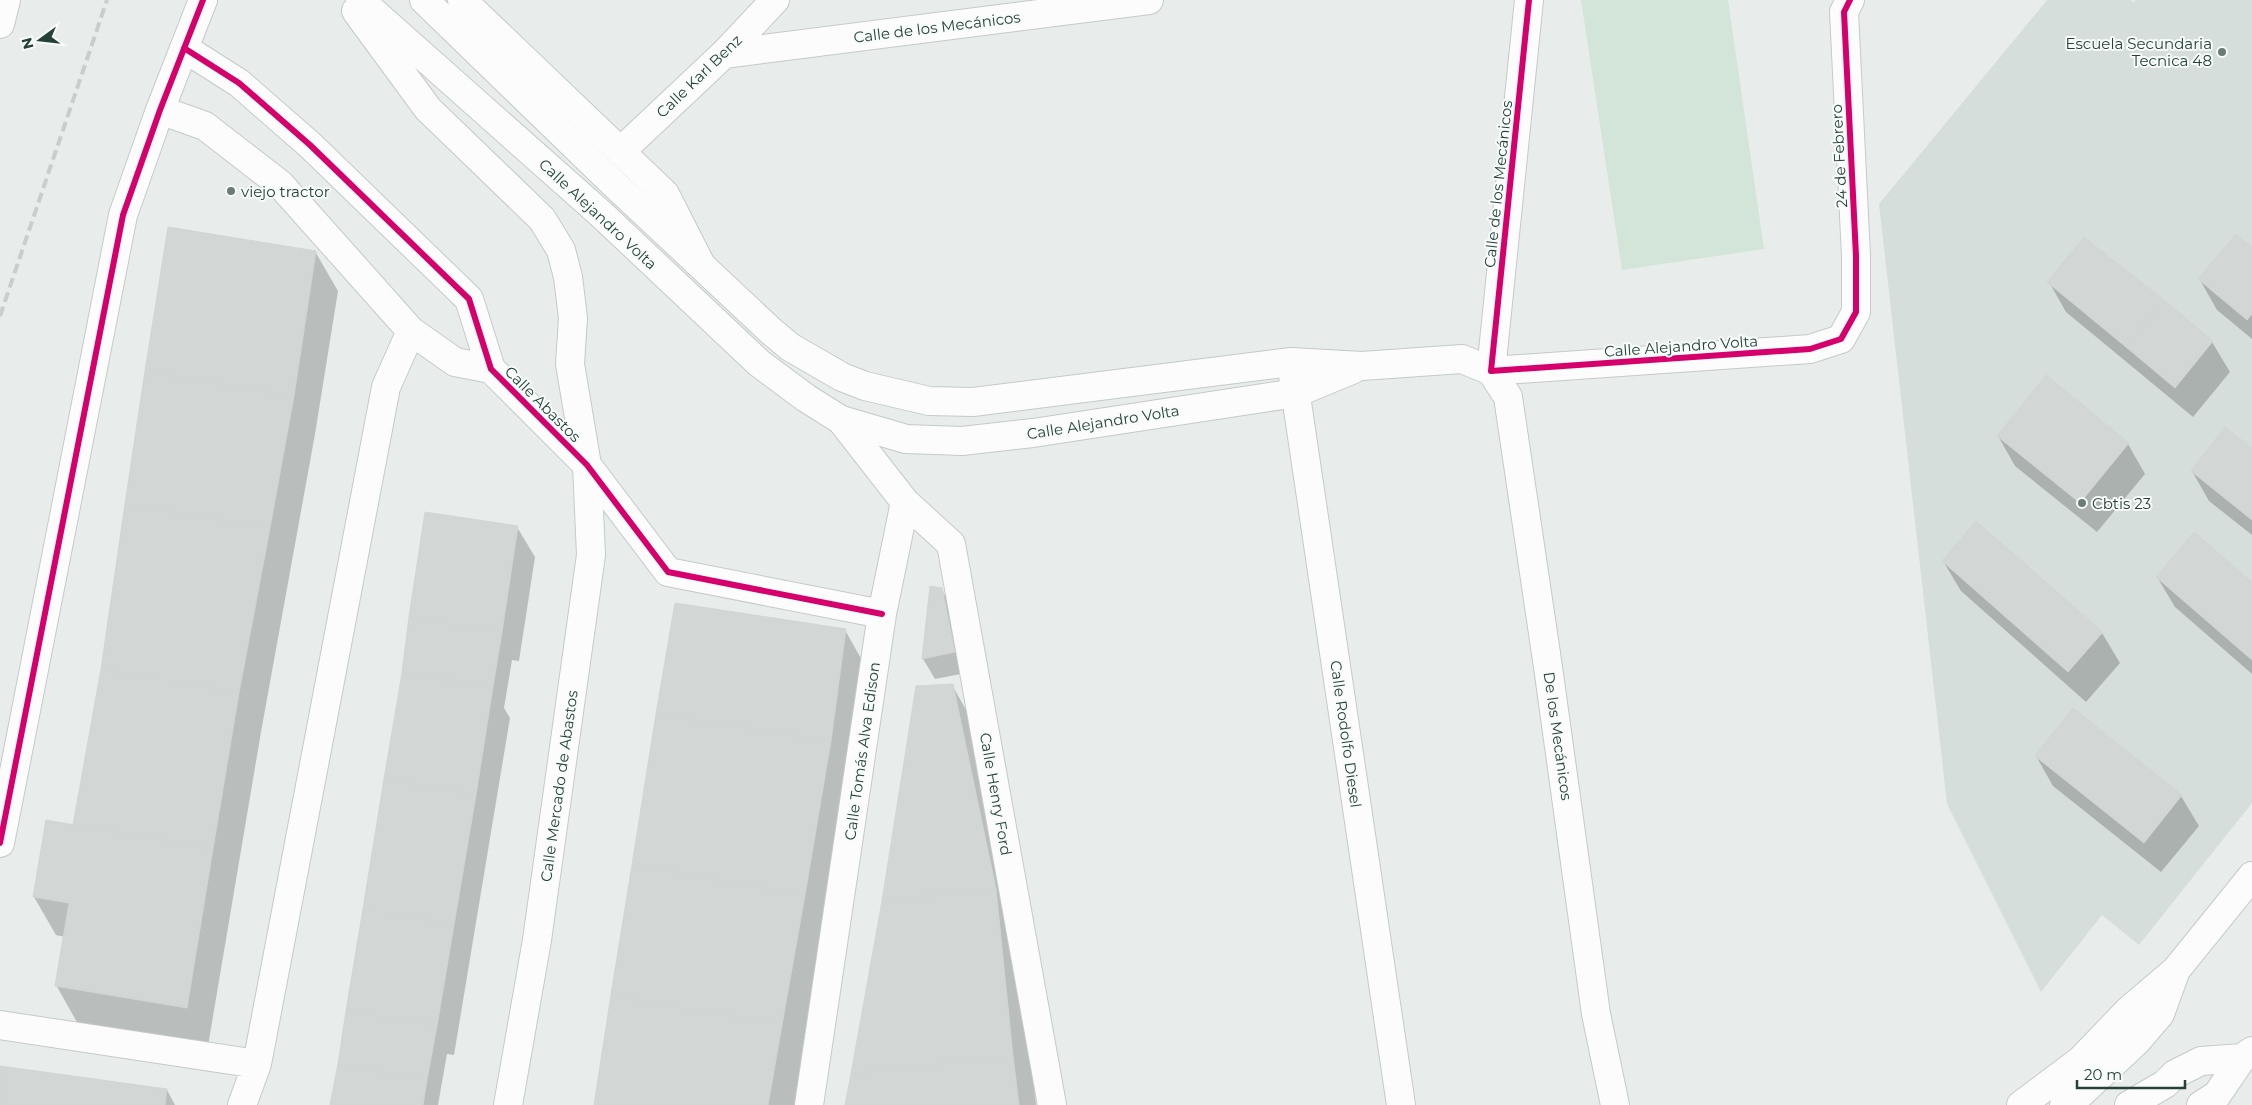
<svg xmlns="http://www.w3.org/2000/svg" width="2252" height="1105" font-family="Montserrat,sans-serif">
  <style>
    .built { fill: #d6dedb }
    .green { fill: #d2e5d8 }
    .shadow { fill: #0003 }
    .building { fill: #d2d6d5; stroke: #d0d6d4 }
    .lines { fill: none; stroke-linecap: round; stroke-linejoin: round }
    .minor-casing { stroke: #c5cac8; stroke-width: 30 }
    .tertiary-casing { stroke: #c5cac8; stroke-width: 30 }
    .secondary-casing { stroke: #c3cac8; stroke-width: 30 }
    .minor { stroke: #fcfcfc; stroke-width: 28 }
    .tertiary { stroke: #fcfcfc; stroke-width: 28 }
    .secondary { stroke: #fcfcfc; stroke-width: 28 }
    .rail { stroke: #c9cdcc; stroke-width: 4; stroke-dasharray: 10 5; stroke-linecap: butt }
    .cycleway-casing { stroke: #f7fbf9; stroke-width: 9 }
    .cycleway { stroke: #d6006c; stroke-width: 6 }
    .poi-dot { fill: #697d78; stroke: #f7fbf9; stroke-width: 2 }
    .labels { text-anchor: middle; dominant-baseline: central; stroke-width: 4; stroke-linejoin: round; paint-order: stroke }
    .street-label { font-size: 15px; fill: #25413a; stroke: #f7fbf9 }
    .poi-label { font-size: 15px; fill: #25413a; stroke: #f7fbf9; text-anchor: start }
  </style>
  <rect width="100%" height="100%" fill="#e8edeb"/>
  <!-- built -->
  <path class="built" d="M2047,0h84l3,3 1,-3h117v803l-113,142 -37,-30 -61,77 -94,-188 -68,-600z"/>
  <!-- green -->
  <path class="green" d="M1581,0h147l36,249 -142,21z"/>
  <!-- shadow -->
  <path class="shadow" d="M2252,249v90l-35,-29 -17,-30z
    M316,253l22,38 -23,143 -54,298 -53,314 -130,-22 -22,-39 9,-48 -9,-2 -22,-38 40,-71z
    M2049,282l163,60 18,30 -37,45 -127,-105z
    M1998,436l130,8 17,30 -48,58 -82,-66z
    M2252,450v85l-43,-34 -17,-30z
    M1977,523l125,110 18,30 -34,39 -125,-111 -18,-30z
    M517,527l18,30 -16,104 -7,-1 -8,48 6,10 -56,337 -7,-1 -9,51h-106z
    M2157,577l95,7v90l-77,-67z
    M941,589l12,20 13,64 -31,6 -12,-20z
    M845,630l22,39 -71,436h-201z
    M952,685l17,30 48,214 19,176h-190z
    M2036,756l145,40 18,30 -38,46 -108,-86z
    M0,1067l167,23 8,15h-175z"/>
  <!-- building -->
  <path class="building" d="M168,227l148,24 -22,145 -149,-25z
    M2236,234l16,13v67l-5,6 -49,-41z
    M2084,237l80,63 -38,47 -79,-65z
    M2164,300l49,41 -38,47 -49,-41z
    M145,371l149,25 -24,132 -145,-24z
    M2046,375l83,68 -49,60 -83,-67z
    M2225,427l27,21v72l-61,-49z
    M125,504l145,24 -31,165 -138,-24z
    M425,512l93,14 -16,106 -93,-15z
    M1976,521l127,111 -35,40 -126,-111z
    M2194,532l58,50v78l-96,-83z
    M930,586l12,2 13,64 -33,7z
    M675,603l171,26 -15,112 -175,-27z
    M409,617l93,15 -9,55 -91,-14z
    M101,669l138,24 -26,156 -140,-24z
    M402,673l91,14 -17,108 -92,-16z
    M953,684l43,205 -114,12 34,-215z
    M2073,708l109,87 -38,48 -109,-87z
    M656,714l175,27 -26,154 -173,-30z
    M384,779l92,16 -22,130 -91,-16z
    M46,820l167,29 -26,159 -132,-22 14,-83 -36,-6z
    M632,865l173,30 -23,130 -171,-30z
    M996,889l17,167 -162,18 31,-173z
    M363,909l91,16 -17,101 -91,-15z
    M611,995l171,30 -14,80h-174z
    M346,1011l91,15 -10,54 -89,-16z
    M1013,1056l6,49h-174l6,-31z
    M338,1064l89,16 -4,25h-93z
    M0,1066l167,23 -2,16h-165z"/>
  <g class="lines">
    <!-- minor casing -->
    <g class="minor-casing">
      <path id="minor" d="M462,0l203,194 35,69
        M1529,0l-38,371 319,-22 31,-10 15,-27v-56l-12,-244 6,-12
        M184,48l55,35 71,62 159,154 22,70 96,96 81,107 214,42
        M724,54l425,-54
        M160,110l45,16 75,58 131,147 44,31 36,7
        M621,151l103,-97 51,-54
        M905,502l46,42 101,561
        M0,843l123,-628 37,-105 43,-110
        M0,1025l257,39
        M242,1105l15,-41 129,-677 25,-56
        M508,1105l29,-165 54,-385 -4,-90
        M809,1105l73,-491 23,-112 -64,-82"/>
    </g>
    <!-- tertiary casing -->
    <g class="tertiary-casing">
      <path id="tertiary" d="M1291,362l110,743
        M2021,1105l60,-45 47,-49 47,-40
        M2064,1105l15,-10 58,-54 23,-27 16,-44 76,-94
        M2129,1105l36,-21 10,-10 26,-13 41,-3 10,-7
        M2201,1105l16,-10 25,-37"/>
    </g>
    <!-- secondary casing -->
    <g class="secondary-casing">
      <path id="secondary" d="M360,0l241,214 158,149 47,35 35,22 65,19 56,2 71,-8 263,-40 58,-24
        M424,0l189,183 158,148 19,16 52,30 23,9 64,15 44,1 318,-40 71,4 100,-7 29,12 17,26 40,270 48,347 19,91
        M356,11l72,98 114,110 19,31 7,27 5,41 -3,46 17,101
        M0,24l6,-24"/>
    </g>
    <!-- minor -->
    <use href="#minor" class="minor"/>
    <!-- tertiary -->
    <use href="#tertiary" class="tertiary"/>
    <!-- secondary -->
    <use href="#secondary" class="secondary"/>
    <!-- rail -->
    <path class="rail" d="M0,316l107,-316"/>
    <!-- cycleway casing -->
    <g class="cycleway-casing">
      <path id="cycleway" d="M1529,0l-38,371 319,-22 31,-10 15,-27v-56l-12,-244 6,-12
        M184,48l55,35 71,62 159,154 22,70 96,96 81,107 214,42
        M0,843l123,-628 37,-105 43,-110"/>
    </g>
    <!-- cycleway -->
    <use href="#cycleway" class="cycleway"/>
  </g>
  <!-- markers -->
  <g class="poi-dot">
    <circle cx="2222" cy="52" r="5"/>
    <circle cx="231" cy="191" r="5"/>
    <circle cx="2082" cy="503" r="5"/>
  </g>
  <g class="labels">
    <!-- street labels -->
    <g class="street-label">
      <text transform="translate(937 27) rotate(-7)">Calle de los Mecánicos</text>
      <text transform="translate(699 76) rotate(-44)">Calle Karl Benz</text>
      <text transform="translate(1839 156) rotate(-93)">24 de Febrero</text>
      <text transform="translate(1498 184) rotate(-84)">Calle de los Mecánicos</text>
      <text transform="translate(598 214) rotate(43)">Calle Alejandro Volta</text>
      <text transform="translate(1681 346) rotate(-4)">Calle Alejandro Volta</text>
      <text transform="translate(543 404) rotate(45)">Calle Abastos</text>
      <text transform="translate(1103 422) rotate(-9)">Calle Alejandro Volta</text>
      <text transform="translate(1346 734) rotate(82)">Calle Rodolfo Diesel</text>
      <text transform="translate(1558 736) rotate(82)">De los Mecánicos</text>
      <text transform="translate(862 751) rotate(-82)">Calle Tomás Alva Edison</text>
      <text transform="translate(559 786) rotate(-82)">Calle Mercado de Abastos</text>
      <text transform="translate(996 794) rotate(80)">Calle Henry Ford</text>
    </g>
    <!-- poi labels -->
    <g class="poi-label">
      <text x="2212" y="43" text-anchor="end">Escuela Secundaria<tspan x="2212" dy="17">Tecnica 48</tspan></text>
      <text x="241" y="191">viejo tractor</text>
      <text x="2092" y="503">Cbtis 23</text>
    </g>
  </g>
  <!-- north arrow -->
  <g transform="translate(40 40) rotate(255)" stroke="#f7fbf9" stroke-width="4" paint-order="stroke">
  <path d="M0-4L9 19L0 12L-9 19Z" fill="#25413a"/>
  <text y="-8" font-size="14" font-weight="bold" text-anchor="middle" fill="#25413a">N</text>
  </g>
  <!-- scale -->
  <path d="M2077 1080v8h108v-8" fill="none" stroke="#25413a" stroke-width="2.5"/>
  <text x="2084" y="1080" font-size="15" fill="#25413a" stroke="#f7fbf9" stroke-width="4" paint-order="stroke">20 m</text>
</svg>
